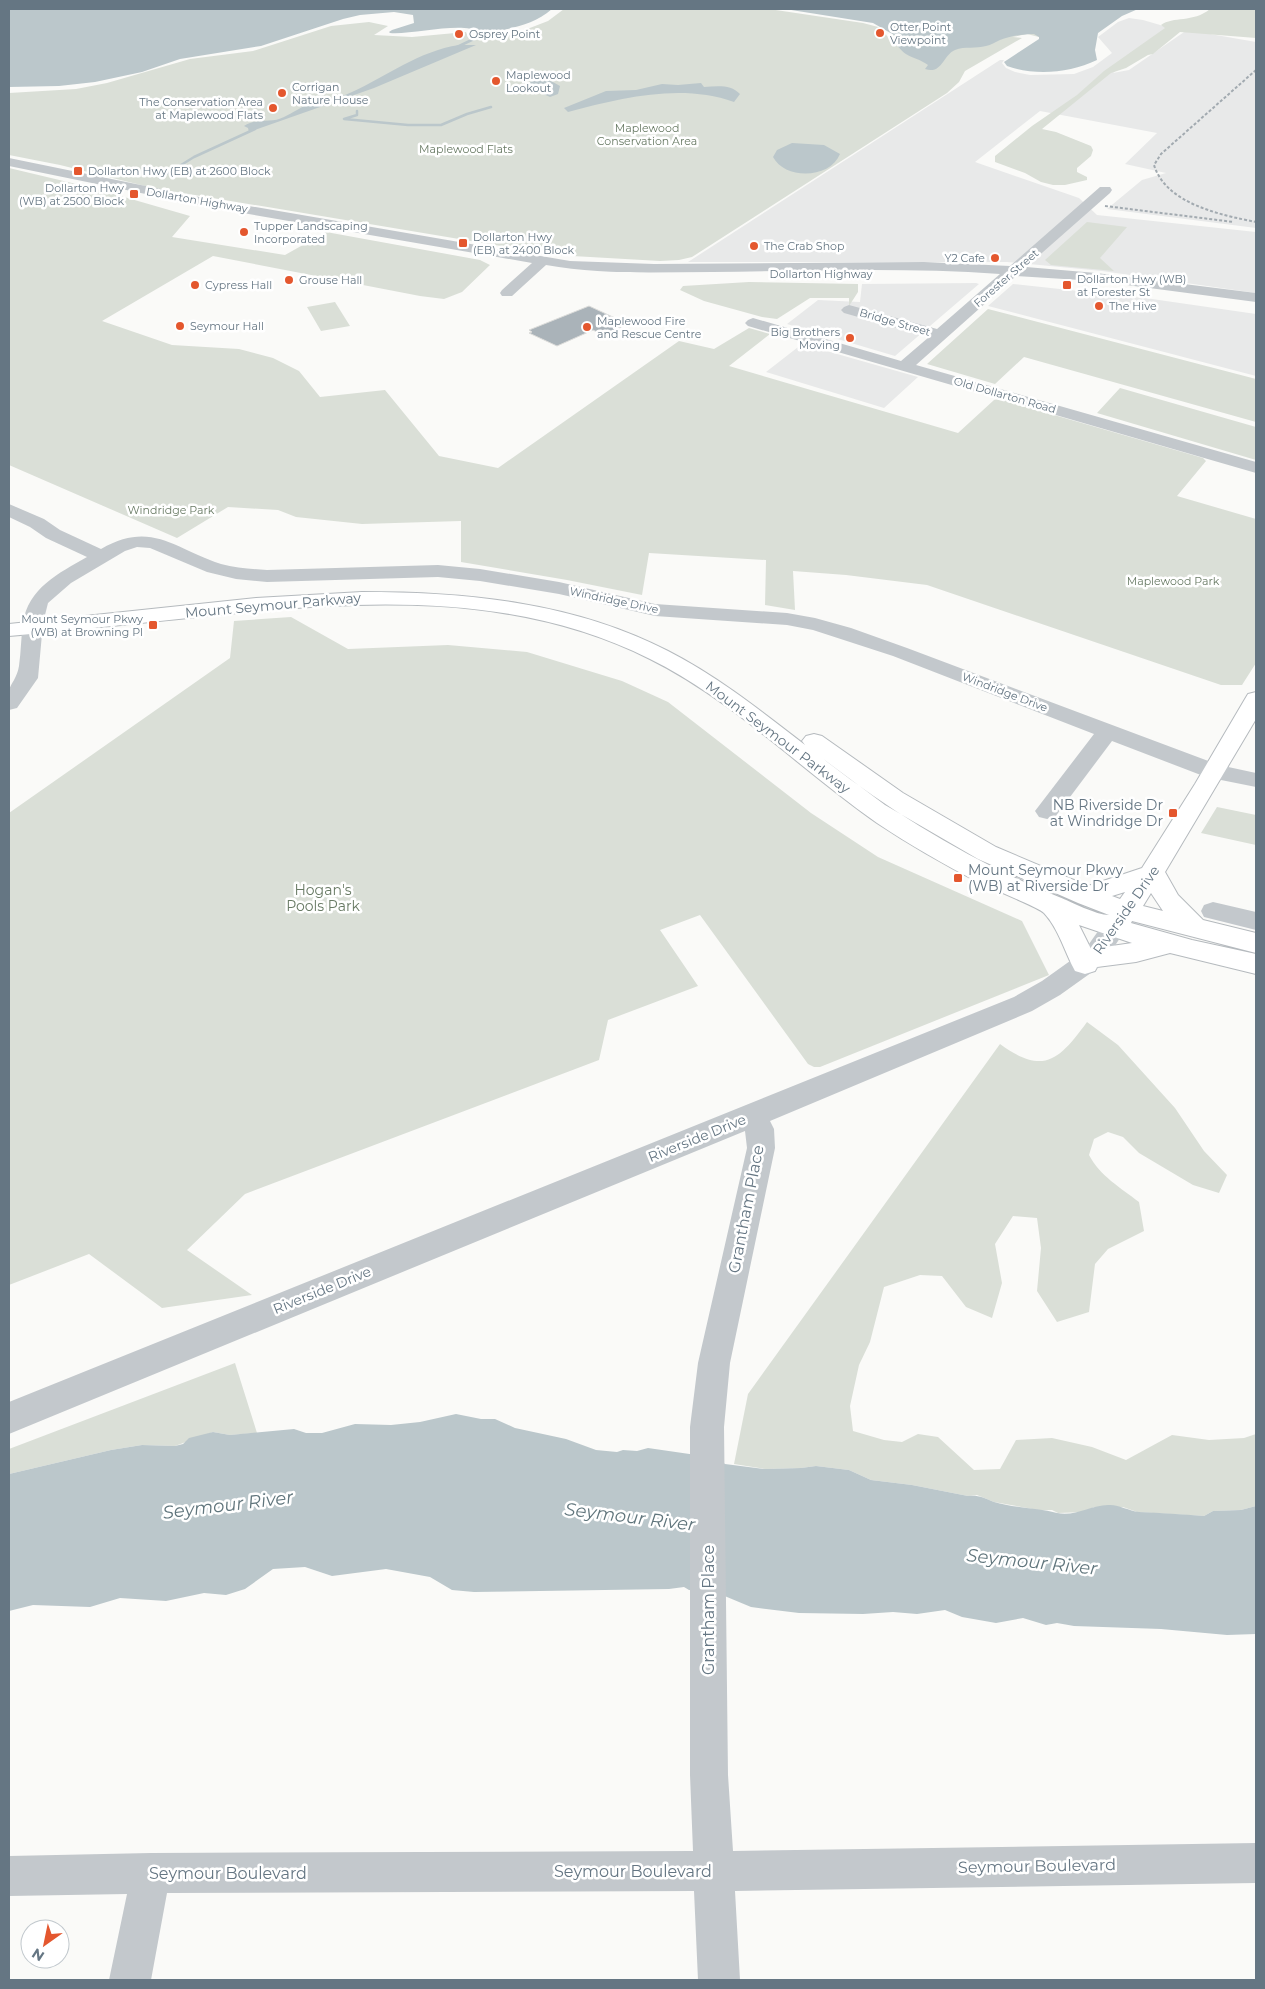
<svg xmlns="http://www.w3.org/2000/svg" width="1265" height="1989" font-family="Montserrat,sans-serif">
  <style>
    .built { fill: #e8e9e9 }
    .green { fill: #dadfd7 }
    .water { fill: #bbc7cb }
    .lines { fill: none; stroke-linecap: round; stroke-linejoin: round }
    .stream { stroke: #bbc7cb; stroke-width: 2.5 }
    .building { fill: #aab3b9; stroke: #dcdcda }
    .major-casing { stroke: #b5babe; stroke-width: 2 }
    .minor { fill: #c3c8cc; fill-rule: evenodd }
    .major { fill: #fff; fill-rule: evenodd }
    .rail { stroke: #a2aab0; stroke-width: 2; stroke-dasharray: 3 2; stroke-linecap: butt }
    .poi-dot { fill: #e4572e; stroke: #fff; stroke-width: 2 }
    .labels { text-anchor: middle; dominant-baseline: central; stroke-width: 5; stroke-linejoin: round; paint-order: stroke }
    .far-poi-label { font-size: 11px; fill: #657683; stroke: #fff; text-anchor: start }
    .far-park-label { font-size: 11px; fill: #687a64; stroke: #fff }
    .far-street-label { font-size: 11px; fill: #657683; stroke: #fff }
    .street-label { font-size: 14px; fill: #657683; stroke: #fff }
    .poi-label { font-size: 14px; fill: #657683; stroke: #fff; text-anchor: end }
    .park-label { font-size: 14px; fill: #687a64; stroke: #fff }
    .near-street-label { font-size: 16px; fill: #657683; stroke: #fff }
    .near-water-label { font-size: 18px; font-style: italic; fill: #60757c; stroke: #fff }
  </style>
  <rect width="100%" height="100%" fill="#fafaf8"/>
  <!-- built -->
  <path class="built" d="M1129,18l14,2 24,7 -54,46 16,-3 58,-40 69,12v186l-149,-19 35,-29 24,-7 -41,-9 32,-31 -117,-22 -65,51 104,36 18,17 159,17v61l-154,-22 -95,-9h-319l312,-202h4l-2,3 4,5 9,4 15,3 44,-1 19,-7 19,-14 -14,-16 20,-15z
    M976,283l3,1 -84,72 -108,-32 31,-24 42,2 2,-18z
    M1013,284l139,15 104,15v62l-268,-70z
    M802,344l116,33 -34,31 -118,-36z"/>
  <!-- green -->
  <path class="green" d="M564,9h205l94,14 19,5 5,8 18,-5 183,-22 -49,28 -12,-3 -14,3 9,1 -57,33 -6,11 -12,11 -255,164 -13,3 -19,1 -105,-6 -402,-67 -93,-23 -51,-10v-62l67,-4 31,-6 83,-24 63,-8 78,-25 38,-4 19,4 -14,9 38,2 54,-5 2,5 28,2 26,-8 26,-10z
    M1210,9h46v29l-76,-6 -27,22 -5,1 -22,13 -15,5 -69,56 14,3 35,14 2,4 -2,6 -14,12v4l10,5v3l-22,5h-12l-12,-3 -16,-9 -30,-11v-6l37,-30 45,-31 27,-24 61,-43 -4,-3c12,-9 32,-2 49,-16z
    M9,168l84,20 97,28 -18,21 113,18 41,-23 154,28 10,5 -28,27 -18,7 -24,-3 -207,-40 -111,65 70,24 67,4 34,9 26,13 21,26 65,-7 54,66 59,12 181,-127 35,8 35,-21 21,6 -41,32 229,67 36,-33 5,-1 204,59 3,3 -29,35 79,23v144l-14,22h-21l-294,-100 -81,-10 -53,-4 2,39 -30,-5 1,-45 -117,-7 -7,42 -75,-15 -106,-18v-41l-99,3 -66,-7 -18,-7 -50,-3 -51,31 -168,-73z
    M1087,222l40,5 -27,31 14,13 -63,-6 -6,-5z
    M749,282l109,2v8l-9,14v-8h-39l-33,21 -15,-2 -58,-16 -24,-11 3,-4z
    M335,302l15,24 -29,5 -14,-24z
    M988,309l268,70v43l-232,-65 -29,27 -68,-20z
    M1120,388l136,39v33l-159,-47z
    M291,617l57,32 100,-4 79,7 95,29 46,21 143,111 67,44 144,64 27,54 -229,92h-6l-6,-3 -108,-149 -40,15 38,56 -90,34 -9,40 -354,134 -58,56 65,45 -90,13 -73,-54 -80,31v-472l221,-155 4,-37z
    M1217,807l39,8v30l-55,-12z
    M1087,1022l31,23 57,63 29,43 23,24 -8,18 -26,-8 -54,-32 -16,-16 -15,-5 -14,7 -5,16c11,21 32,33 50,47l5,29 -36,18 -13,15 -6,48 -32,10 -20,-31 4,-43 -4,-30 -24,-2 -18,28 7,39 -10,35 -26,-11 -24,-31 -22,-1 -36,12 -14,55 -11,23 -9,41 3,25 31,9 18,2 16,-8 20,3 36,33 26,-1 16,-29 36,-2 40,9 34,13 46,-25 37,5 35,-2 12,-4v72l-15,4 -28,1 -9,5 -67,-4 -14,-5h-29l-10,5 -26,1 -6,-3h-14l-44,-8 -17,-7 -9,1 -56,-11 -41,-5 -22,-10 -33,-4 -15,2 -36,1 -31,-5 14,-70 252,-350c44,32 59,16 87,-22z
    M235,1363l22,70 -27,2 -17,-3 -38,14 -33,-1 -31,5 -102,24v-25z"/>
  <!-- water -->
  <path class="water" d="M9,9h543c-23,20 -47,18 -73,28l-2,-2 2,-3c-16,-11 -67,3 -89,1l-1,-1 3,-2 22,-7 -1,-8 -19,-3 -34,3 -17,4 -82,27 -81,13 -38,13 -47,10 -36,4 -50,1z
    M785,9h353l-16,7 -24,17 -3,17 2,10c-28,13 -61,16 -90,6l-3,-4 35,-23v-2l-5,-3c-10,0 -24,2 -34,6 -5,2 -9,5 -14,6 -10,3 -21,0 -31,4 -12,5 -13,25 -30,19l3,-4c-14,-10 -20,-5 -32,-21l5,-5 -28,-16z
    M459,45h17l-102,43 -125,44 -1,-4 -4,-2c13,-9 27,-2 40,-9 9,-4 18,-11 27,-14 14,-3 27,-4 41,-11 35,-16 67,-41 107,-47z
    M538,79l13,2 9,5 -2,8 -8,3 -11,-5v-2l-12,-7z
    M701,83l3,4c13,-1 27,-3 36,7l-6,8c-53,-19 -113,-4 -166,10l-4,-4 42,-17 30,-1 26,-6 16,1z
    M792,143l32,2 16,9c-10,25 -55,26 -67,3l4,-7z
    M456,1414l25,5h14l20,9 51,11 30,11 21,2 6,-2 14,1 11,-3 69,10 8,6 40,5 36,-1 15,-2 33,4 22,10 41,5 56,11c11,-1 16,2 26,6 20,6 44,6 63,11 19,4 35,-9 53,-8 10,0 19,6 29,7 22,1 43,2 65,4l9,-5 28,-1 15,-4v128l-29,1 -66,-6 -87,-3 -17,-3 -11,2 -23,-7 -27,5 -34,-6 -17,-7 -28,4 -24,-2 -30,2 -64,-1 -48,-6 -36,-15 -26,-2 -5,-3 -15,2 -195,3 -22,-2 -22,-13 -44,-8 -54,7 -27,-9 -32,2 -28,20 -19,6 -22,-2 -38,8 -46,-3 -30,9 -57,-2 -24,6v-137l102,-24 31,-5 33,1 8,-2 6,-6 24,-6 17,3 64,-6 12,4h16l33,-9 36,1 29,-3z"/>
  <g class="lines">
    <!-- stream -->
    <path class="stream" d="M457,47l21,-10
      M357,111v4l-13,4 64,6h33l26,-11 24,-7
      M160,178l34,-21 61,-28"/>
  </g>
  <!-- building -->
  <path class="building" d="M589,306l39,18 -25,11 -10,-5 -36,16 -28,-13 3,-1 -3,-2z"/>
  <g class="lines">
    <!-- major casing -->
    <g class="major-casing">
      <path id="major" d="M362,592c104,0 212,10 306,59 49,25 93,60 137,94l-3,-4 4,-5 8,-2 8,2 81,57 93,54 92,39 54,-18 53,-84 50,-85 3,-5 8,-2v27l-91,153 13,23 25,25 53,13v20l-124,-32 -1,2 61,17 64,14v20l-86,-21 -34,9 -39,5 -2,4 -10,3 -10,-3c-10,-18 -16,-42 -31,-58 -6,-6 -52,-24 -64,-30 -35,-18 -70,-38 -103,-60 -76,-53 -144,-123 -227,-164 -135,-68 -288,-59 -433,-44 -70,7 -139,15 -208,21v-12l247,-26zM822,758l63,47 93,54 100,44 31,12c-13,0 -37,-13 -50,-18 -86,-35 -164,-82 -237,-139zM1125,892l-5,7 -8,-3zM1151,893l12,18 -20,-5zM1079,925l53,18 -41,6z"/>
    </g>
    <!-- minor -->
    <path class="minor" d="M9,158l205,42 356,61 84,3 270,-2 86,4 90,-79h10l2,3 -2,3 -84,74 70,6 160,20v9l-160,-21 -80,-5 -100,89 340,97v11l-508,-147 -3,-3 3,-3 5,-2 148,43 28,-24 -85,-24 -3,-3 3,-3 5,-2 88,24 63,-55c-95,-7 -192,-3 -288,-2 -55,0 -112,3 -166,-7l-34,31h-10l-2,-3 2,-3 30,-27 -318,-55 -205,-42z
      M9,504l35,15 16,11 41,19c51,-29 73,0 120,15 15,4 31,5 46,6l171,-5 42,4 79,13 96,22 132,9 28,5 36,10 56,20 312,117 37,8v14l-50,-10 -94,-36 -57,76 -8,2 -8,-2 -4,-6 59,-77 -201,-78 -80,-26 -26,-5 -132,-9 -96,-22 -79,-13 -42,-4 -171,5 -31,-3 -29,-7 -57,-24 -13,-1 -12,4 -54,32 -23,20 -5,20 -5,55 -21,30 -8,2c0,-6 -2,-14 0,-20 2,-7 8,-12 10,-24 2,-14 2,-29 4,-43 5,-35 36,-50 64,-66l-41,-19 -16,-11 -21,-10z
      M1213,902l43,10v18l-52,-13 -3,-6 3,-6z
      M1115,917l9,3 4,6 -26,39 -42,30 -28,16 -262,110 4,8 1,19 -45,215 -6,64 4,348 5,76 523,-8v40l-521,8 5,89h-42l-4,-89 -527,2 -16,87h-42l18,-86 -118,2v-40l142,-3 542,-2 -3,-76v-348l8,-64 49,-215 -2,-17 -736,303v-32l1005,-405 28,-16 42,-30 22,-31z"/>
    <!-- major -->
    <use href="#major" class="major"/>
    <!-- rail -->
    <path class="rail" d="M1256,70l-95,84 -7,11c12,39 67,50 102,57
      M1105,206l129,16"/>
  </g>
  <!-- markers -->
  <g class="poi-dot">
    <circle cx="880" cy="33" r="5"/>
    <circle cx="459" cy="34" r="5"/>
    <circle cx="496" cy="81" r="5"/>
    <circle cx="282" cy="93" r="5"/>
    <circle cx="273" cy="108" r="5"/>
    <rect x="73" y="166" width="10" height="10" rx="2.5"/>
    <rect x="129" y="189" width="10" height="10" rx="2.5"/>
    <circle cx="244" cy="232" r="5"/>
    <rect x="458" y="238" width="10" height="10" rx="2.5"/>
    <circle cx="754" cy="246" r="5"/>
    <circle cx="995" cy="258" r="5"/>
    <circle cx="289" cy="280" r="5"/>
    <circle cx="195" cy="285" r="5"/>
    <rect x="1062" y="280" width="10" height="10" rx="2.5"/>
    <circle cx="1099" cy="306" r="5"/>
    <circle cx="180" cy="326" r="5"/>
    <circle cx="587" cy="327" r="5"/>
    <circle cx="850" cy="338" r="5"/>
    <rect x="148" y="620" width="10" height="10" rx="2.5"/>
    <rect x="1168" y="808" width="10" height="10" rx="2.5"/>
    <rect x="953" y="873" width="10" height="10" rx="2.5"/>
  </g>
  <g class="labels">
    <!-- far-poi labels -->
    <g class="far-poi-label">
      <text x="890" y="27">Otter Point<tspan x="890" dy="13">Viewpoint</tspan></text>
      <text x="469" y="34">Osprey Point</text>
      <text x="506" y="75">Maplewood<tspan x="506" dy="13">Lookout</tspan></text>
      <text x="292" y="87">Corrigan<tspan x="292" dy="13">Nature House</tspan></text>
      <text x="263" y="102" text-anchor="end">The Conservation Area<tspan x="263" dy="13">at Maplewood Flats</tspan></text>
      <text x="88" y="171">Dollarton Hwy (EB) at 2600 Block</text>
      <text x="124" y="188" text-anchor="end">Dollarton Hwy<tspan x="124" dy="13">(WB) at 2500 Block</tspan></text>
      <text x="254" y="226">Tupper Landscaping<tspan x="254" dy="13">Incorporated</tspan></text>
      <text x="473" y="237">Dollarton Hwy<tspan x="473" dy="13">(EB) at 2400 Block</tspan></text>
      <text x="764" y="246">The Crab Shop</text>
      <text x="985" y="258" text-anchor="end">Y2 Cafe</text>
      <text x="1077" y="279">Dollarton Hwy (WB)<tspan x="1077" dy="13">at Forester St</tspan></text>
      <text x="299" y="280">Grouse Hall</text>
      <text x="205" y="285">Cypress Hall</text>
      <text x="1109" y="306">The Hive</text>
      <text x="597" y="321">Maplewood Fire<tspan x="597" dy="13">and Rescue Centre</tspan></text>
      <text x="190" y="326">Seymour Hall</text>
      <text x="840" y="332" text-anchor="end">Big Brothers<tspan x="840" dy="13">Moving</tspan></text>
      <text x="143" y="619" text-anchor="end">Mount Seymour Pkwy<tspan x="143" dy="13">(WB) at Browning Pl</tspan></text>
    </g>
    <!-- far-park labels -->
    <g class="far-park-label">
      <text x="647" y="128">Maplewood<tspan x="647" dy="13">Conservation Area</tspan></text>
      <text x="466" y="149">Maplewood Flats</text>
      <text x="171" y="510">Windridge Park</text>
      <text x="1173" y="581">Maplewood Park</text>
    </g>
    <!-- far-street labels -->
    <g class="far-street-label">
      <text transform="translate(197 200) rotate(10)">Dollarton Highway</text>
      <text x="821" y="274">Dollarton Highway</text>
      <text transform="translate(1006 278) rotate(-41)">Forester Street</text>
      <text transform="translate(895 322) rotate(16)">Bridge Street</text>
      <text transform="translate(1005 395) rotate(16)">Old Dollarton Road</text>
      <text transform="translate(614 600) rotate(12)">Windridge Drive</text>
      <text transform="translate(1005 692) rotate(21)">Windridge Drive</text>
    </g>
    <!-- street labels -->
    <g class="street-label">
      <text transform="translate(273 605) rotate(-5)">Mount Seymour Parkway</text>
      <text transform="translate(778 737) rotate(37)">Mount Seymour Parkway</text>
      <text transform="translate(1126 910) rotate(-55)">Riverside Drive</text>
      <text transform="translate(697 1138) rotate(-22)">Riverside Drive</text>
      <text transform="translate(322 1290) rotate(-22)">Riverside Drive</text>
    </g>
    <!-- poi labels -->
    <g class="poi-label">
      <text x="1163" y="805">NB Riverside Dr<tspan x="1163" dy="16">at Windridge Dr</tspan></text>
      <text x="968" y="870" text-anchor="start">Mount Seymour Pkwy<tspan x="968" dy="16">(WB) at Riverside Dr</tspan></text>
    </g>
    <!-- park labels -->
    <g class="park-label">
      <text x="323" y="890">Hogan's<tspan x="323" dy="16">Pools Park</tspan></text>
    </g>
    <!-- near-street labels -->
    <g class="near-street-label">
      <text transform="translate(746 1209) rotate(-79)">Grantham Place</text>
      <text transform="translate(708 1610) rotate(-90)">Grantham Place</text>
      <text transform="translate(1037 1866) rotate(-1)">Seymour Boulevard</text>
      <text x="633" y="1871">Seymour Boulevard</text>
      <text x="228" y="1873">Seymour Boulevard</text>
    </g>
    <!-- near-water labels -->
    <g class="near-water-label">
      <text transform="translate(228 1505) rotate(-7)">Seymour River</text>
      <text transform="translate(630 1517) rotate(7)">Seymour River</text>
      <text transform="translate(1032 1562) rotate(6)">Seymour River</text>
    </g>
  </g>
  <!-- border -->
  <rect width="1265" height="1989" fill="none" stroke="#657683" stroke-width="20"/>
  <!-- north arrow -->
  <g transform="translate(45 1944) rotate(213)"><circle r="24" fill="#ffffff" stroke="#c1c8cd"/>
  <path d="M0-4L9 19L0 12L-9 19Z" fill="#e4572e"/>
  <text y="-8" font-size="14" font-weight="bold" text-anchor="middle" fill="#657683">N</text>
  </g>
</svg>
